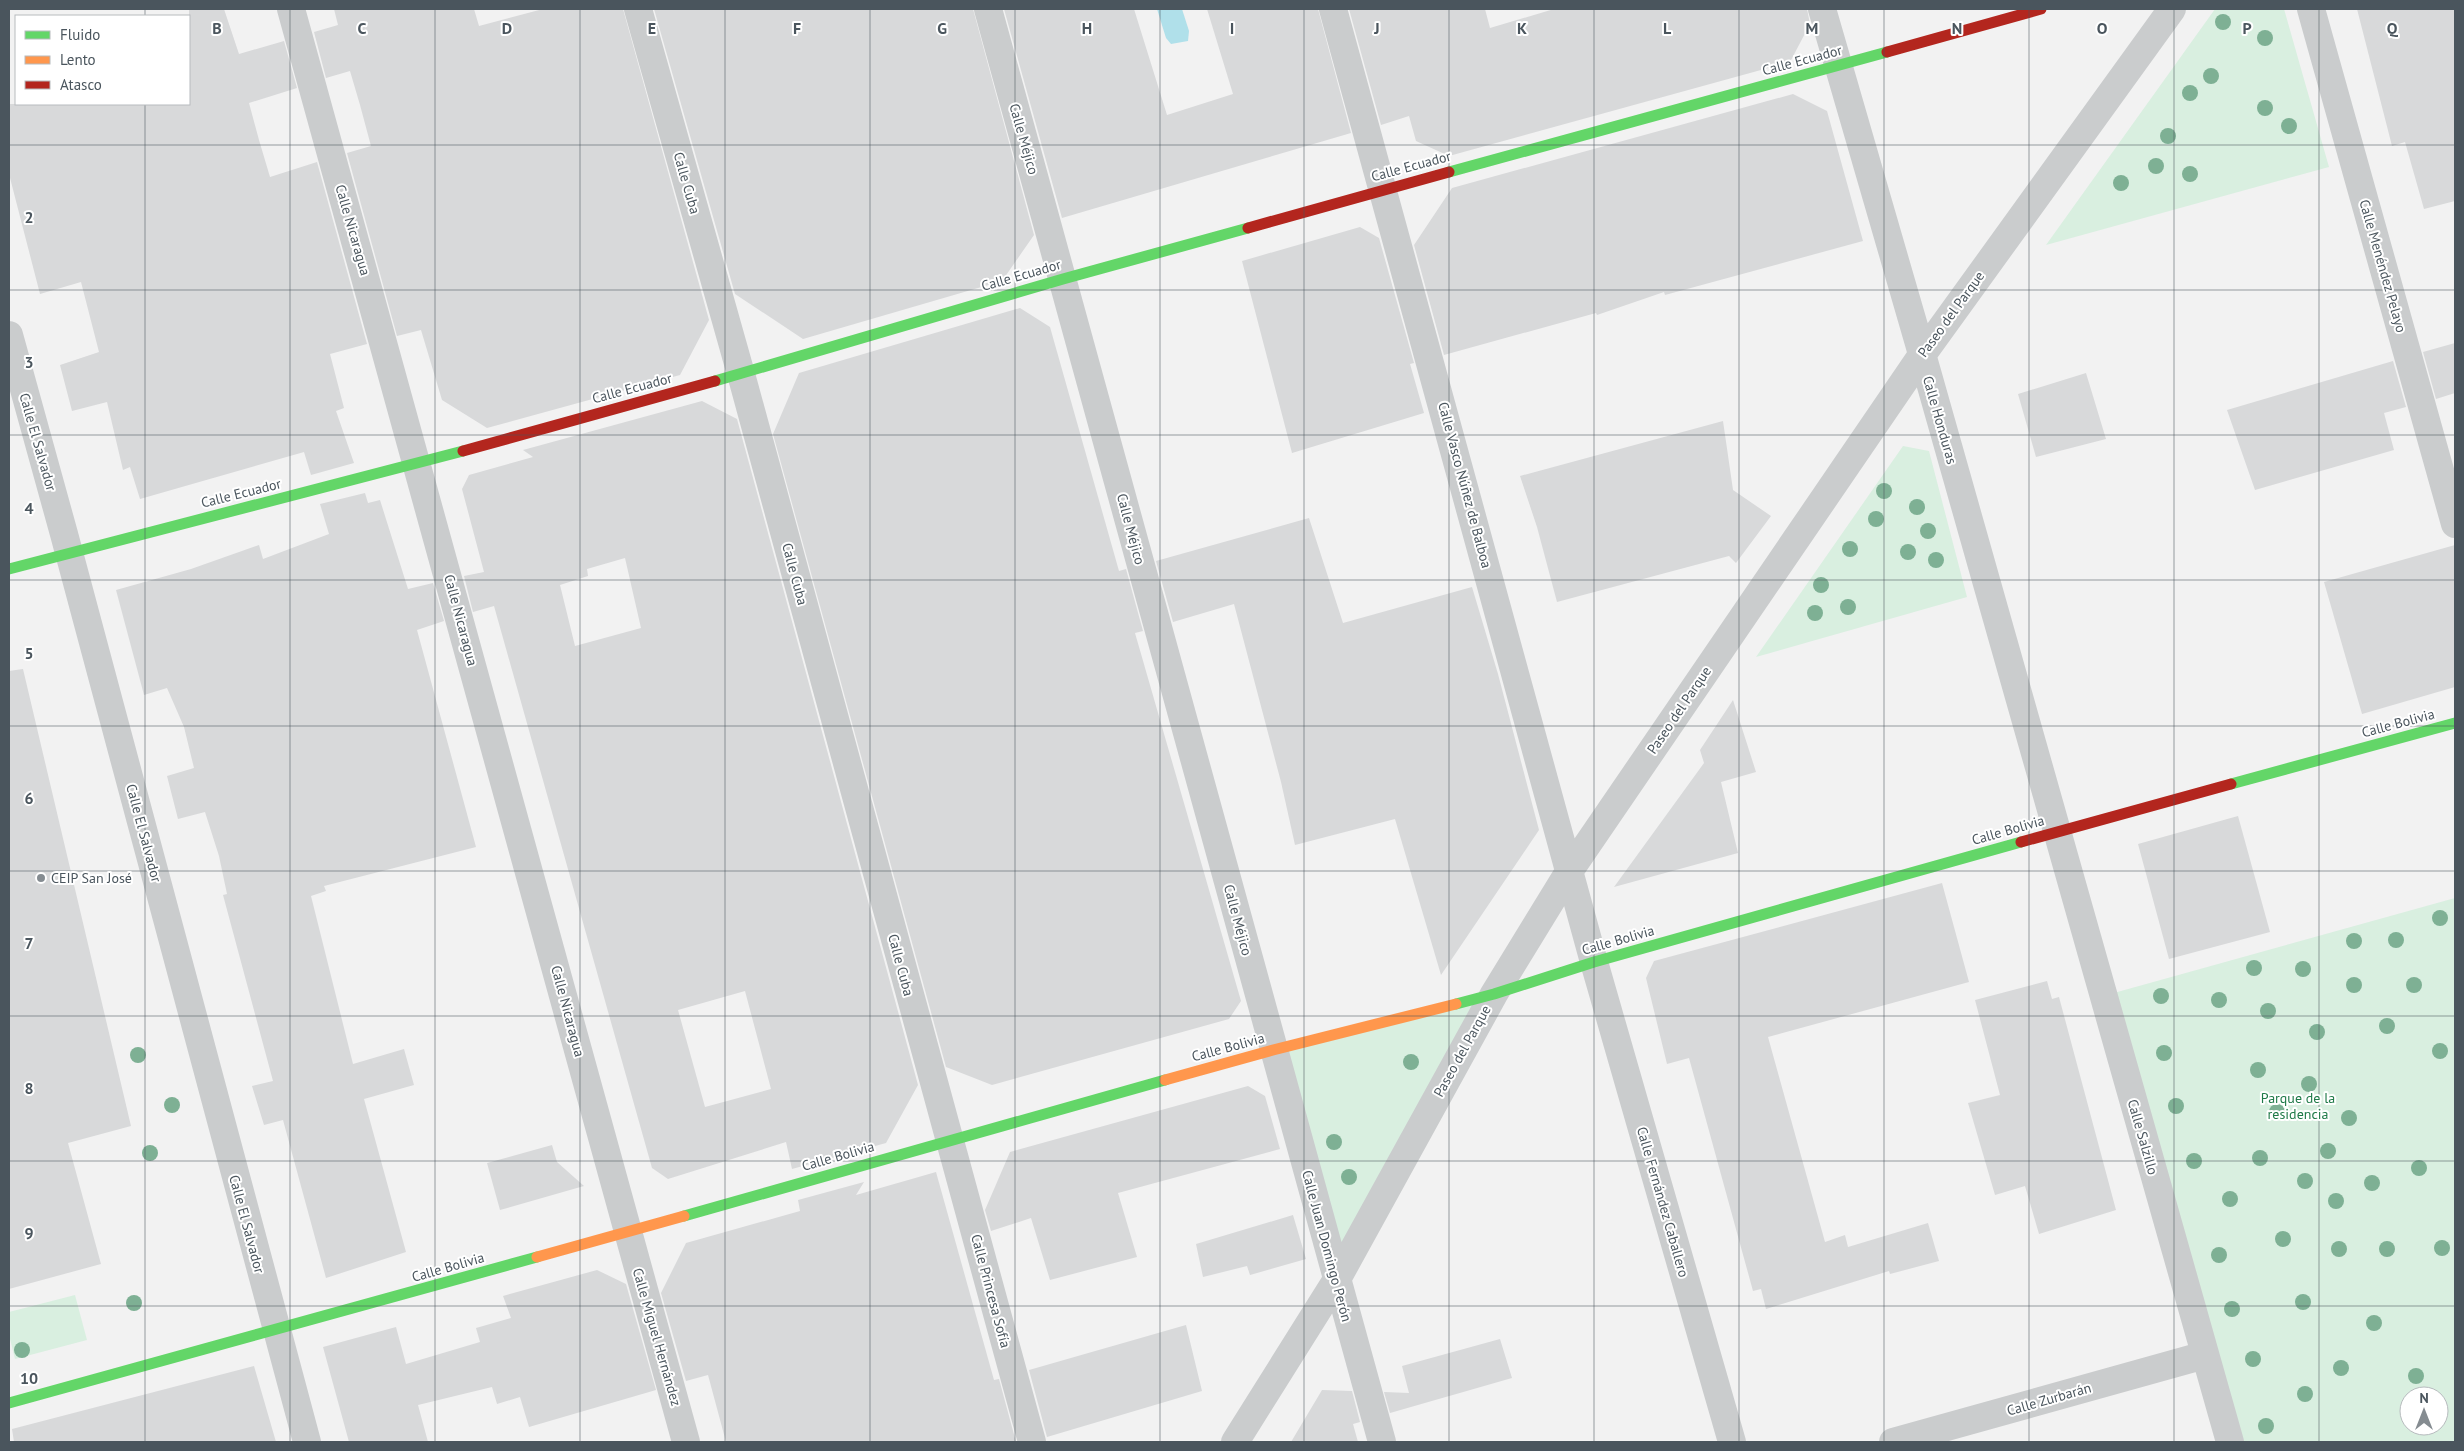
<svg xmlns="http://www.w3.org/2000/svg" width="2464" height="1451" font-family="'PT Sans',sans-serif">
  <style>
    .green { fill: #d9efe0; fill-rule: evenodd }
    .water { fill: #b0e0ea }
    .building { fill: #d8d9da; fill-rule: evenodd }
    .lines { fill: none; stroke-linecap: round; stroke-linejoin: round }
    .street { stroke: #cacccd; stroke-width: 28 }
    .fast { stroke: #63d668; stroke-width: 11 }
    .slow { stroke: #ff974d; stroke-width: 11 }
    .jam { stroke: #b3261e; stroke-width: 11 }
    .tree { fill: #7eb094 }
    .grid { fill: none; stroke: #4a555d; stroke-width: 1; stroke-opacity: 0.55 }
    .poi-dot { fill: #858c91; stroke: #fff; stroke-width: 2 }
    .labels { text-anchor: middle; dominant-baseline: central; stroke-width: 4; stroke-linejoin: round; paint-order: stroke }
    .street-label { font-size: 14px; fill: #4a555d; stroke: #fff }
    .poi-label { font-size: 14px; fill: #4a555d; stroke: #fff; text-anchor: start }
    .park-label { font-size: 14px; fill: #1f7a48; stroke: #fff }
    .grid-label { font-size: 16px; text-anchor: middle; font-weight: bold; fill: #4a555d; stroke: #fff; stroke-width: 4; stroke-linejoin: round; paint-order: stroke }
  </style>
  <rect width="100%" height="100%" fill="#f2f2f2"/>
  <!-- green -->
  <path class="green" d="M2215,9h69l45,158 -283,78z
    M1903,446l26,5 38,146 -211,60z
    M2455,898v544h-225l-127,-446zM2409,1396h30v30h-30z
    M1478,997l-142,284 -63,-231z
    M75,1295l12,45 -72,19 -6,-24v-23z"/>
  <!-- water -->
  <path class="water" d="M1157,9h25l7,22 -1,10 -17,3 -5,-6z"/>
  <!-- building -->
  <path class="building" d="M189,9h35l15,45 45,-13 13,47 -48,15 10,37 11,37 47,-15 50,182 -37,10 14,54 -8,3 18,52 -43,12 -7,-23 -164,47 -10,-32 -7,3 -16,-68 -35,9 -12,-46 39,-13 -18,-70 -41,12 -31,-120v-70h180z
    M334,9h140l5,17 64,-17h80l86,311 -29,55 -193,53 -45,-28 -21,-70 -24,6 -50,-183 24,-7 -11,-41 -10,-34 -24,7 -12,-46 24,-7z
    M654,9h319l61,226 -32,46 -199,58 -68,-45z
    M1004,9h130l33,106 66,-21 -26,-85h111l33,124 -289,85z
    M1349,9h136l5,19 64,-19h253l3,15 -20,38 -341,94 -33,-15 -7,-25 -28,9z
    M2357,9h98v192l-31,8 -19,-67 -13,4z
    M1793,94l34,17 36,130 -198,54 -1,-3 -67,23 -1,-2 -152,42 -30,-110 38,-57z
    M1360,227l19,11 35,125 -4,1 14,49 -132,40 -50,-192z
    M1020,308l30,19 69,244 7,-2 17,62 -8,2 106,368 -12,18 -237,66 -46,-18 -173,-633 26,-61z
    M2455,343v50l-19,6 -13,-47z
    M2393,361l13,46 -22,6 10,37 -139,40 -28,-80z
    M2086,373l20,66 -70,18 -18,-63z
    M702,401l35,18 181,666 -32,58 -94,26 -6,-27 -118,37 -16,-11 -158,-562 -21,6 -9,-36 20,-4 -22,-83 7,-14 64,-18 -10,-7zM625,558l16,70 -66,18 -15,-61 28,-9 -1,-7zM745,991l26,98 -66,18 -27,-97z
    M1723,421l10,69 38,26 -35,47 -7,-7 -172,46 -20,-75 -17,-51z
    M365,493l3,10 12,-3 28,89 25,-6 11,38 -27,9 59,217 -152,39 2,5 -15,5 42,168 51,-15 10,36 -50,14 42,153 -80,26 -43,-158 -19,5 -12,-39 21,-5 -50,-186 4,-1 -8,-38 -14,-44 -27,7 -11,-43 27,-8 -10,-41 -17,-39 -23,7 -28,-105 75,-21 68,-24 4,14 66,-25 -9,-30z
    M1309,518l34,105 129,-36 26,87 41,156 -98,145 -46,-156 -100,26 -14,-63 -47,-178 -61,18 -17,-61z
    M2455,545v142l-93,27 -38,-132z
    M23,669l108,457 -63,17 33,121 -92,25v-618z
    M1733,700l23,72 -35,10 17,71 -124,34 90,-124 -4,-13z
    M2238,816l32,116 -101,27 -31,-115z
    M1942,883l27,99 -201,55 57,205 20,-7 3,12 80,-24 11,38 -49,13 -1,-3 -123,38 -5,-20 -8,2 -64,-233 -22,6 -21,-86 8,-17z
    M2047,981l5,18 7,-2 57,213 -77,24 -14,-48 -30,9 -27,-92 32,-8 -25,-95z
    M1248,1086l17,10 15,53 -162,44 19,64 -87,23 -19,-62 -40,13 -6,-21 25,-58z
    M552,1145l5,17 27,24 -84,24 -13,-47z
    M936,1172l58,208 5,-1 17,63h-290l-18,-67 -22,6 -25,-88 25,-50 114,-32 -2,-11 66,-18 -8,13z
    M1293,1215l13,44 -56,16 -3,-9 -44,11 -7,-33z
    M597,1270l29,14 30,106 -127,37 -9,-30 -23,7 -5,-17 -74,18 10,37h-79l-26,-95 73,-20 10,37 74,-22 -4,-14 35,-10 -8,-22z
    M1186,1325l16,66 -155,46 -18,-67z
    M1500,1339l12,39 -122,35 -6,-21 25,1 -7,-27z
    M254,1366l22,76h-262l-2,-13z
    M1322,1390l30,1 8,31 -7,2 5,18h-67z"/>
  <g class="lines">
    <!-- street -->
    <path class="street" d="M291,9l395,1433
      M638,9l103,365 291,1068
      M988,9l394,1433
      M1333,9l261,953 138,480
      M1822,9l96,331 312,1102
      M2311,9l144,515
      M9,335l55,199 243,908
      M1235,1442l101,-161 158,-287 76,-124 352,-515 250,-346
      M1893,1442l312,-87"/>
    <!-- fast -->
    <path class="fast" d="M1449,172l438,-120
      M715,381l348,-102 185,-51
      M9,569l454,-118
      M2231,784l224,-61
      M1456,1004l38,-10 100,-32 427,-120
      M684,1216l481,-136
      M9,1403l528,-146"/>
    <!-- slow -->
    <path class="slow" d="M1165,1080l108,-30 183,-46
      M537,1257l147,-41"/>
    <!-- jam -->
    <path class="jam" d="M1887,52l154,-43
      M1248,228l201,-56
      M463,451l252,-70
      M2021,842l210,-58"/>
  </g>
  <!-- trees -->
  <g class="tree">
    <circle cx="2223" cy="22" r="8"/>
    <circle cx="2265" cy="38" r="8"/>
    <circle cx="2211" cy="76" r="8"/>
    <circle cx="2190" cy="93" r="8"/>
    <circle cx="2265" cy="108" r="8"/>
    <circle cx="2289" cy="126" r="8"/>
    <circle cx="2168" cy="136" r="8"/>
    <circle cx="2156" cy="166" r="8"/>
    <circle cx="2190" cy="174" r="8"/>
    <circle cx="2121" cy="183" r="8"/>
    <circle cx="1884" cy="491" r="8"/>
    <circle cx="1917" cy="507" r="8"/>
    <circle cx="1876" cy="519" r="8"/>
    <circle cx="1928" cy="531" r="8"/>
    <circle cx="1850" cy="549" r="8"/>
    <circle cx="1908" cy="552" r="8"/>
    <circle cx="1936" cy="560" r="8"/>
    <circle cx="1821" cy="585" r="8"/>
    <circle cx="1848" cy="607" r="8"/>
    <circle cx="1815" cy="613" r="8"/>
    <circle cx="2440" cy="918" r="8"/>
    <circle cx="2396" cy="940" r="8"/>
    <circle cx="2354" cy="941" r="8"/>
    <circle cx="2254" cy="968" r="8"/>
    <circle cx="2303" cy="969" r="8"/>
    <circle cx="2354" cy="985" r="8"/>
    <circle cx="2414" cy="985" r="8"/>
    <circle cx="2161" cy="996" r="8"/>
    <circle cx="2219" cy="1000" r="8"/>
    <circle cx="2268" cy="1011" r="8"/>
    <circle cx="2387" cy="1026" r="8"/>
    <circle cx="2317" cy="1032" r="8"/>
    <circle cx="2440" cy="1051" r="8"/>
    <circle cx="2164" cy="1053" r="8"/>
    <circle cx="138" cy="1055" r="8"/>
    <circle cx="1411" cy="1062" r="8"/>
    <circle cx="2258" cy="1070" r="8"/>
    <circle cx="2309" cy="1084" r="8"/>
    <circle cx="172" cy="1105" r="8"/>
    <circle cx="2176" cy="1106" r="8"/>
    <circle cx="2277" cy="1112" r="8"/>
    <circle cx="2349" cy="1118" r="8"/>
    <circle cx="1334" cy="1142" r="8"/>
    <circle cx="2328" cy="1151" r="8"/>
    <circle cx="150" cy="1153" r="8"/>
    <circle cx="2260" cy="1158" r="8"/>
    <circle cx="2194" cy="1161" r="8"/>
    <circle cx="2419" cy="1168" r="8"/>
    <circle cx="1349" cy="1177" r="8"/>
    <circle cx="2305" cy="1181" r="8"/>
    <circle cx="2372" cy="1183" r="8"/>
    <circle cx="2230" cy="1199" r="8"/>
    <circle cx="2336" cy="1201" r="8"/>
    <circle cx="2283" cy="1239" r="8"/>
    <circle cx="2442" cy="1248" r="8"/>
    <circle cx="2339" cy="1249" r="8"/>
    <circle cx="2387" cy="1249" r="8"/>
    <circle cx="2219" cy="1255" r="8"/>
    <circle cx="2303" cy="1302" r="8"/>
    <circle cx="134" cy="1303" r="8"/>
    <circle cx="2232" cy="1309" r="8"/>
    <circle cx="2374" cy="1323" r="8"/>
    <circle cx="22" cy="1350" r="8"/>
    <circle cx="2253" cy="1359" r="8"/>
    <circle cx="2341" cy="1368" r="8"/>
    <circle cx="2416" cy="1376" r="8"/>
    <circle cx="2305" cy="1394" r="8"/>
    <circle cx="2266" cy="1426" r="8"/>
  </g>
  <!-- grid -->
  <path class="grid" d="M145,9v7M290,9v1433M435,9v1433M580,9v1433M725,9v1433M870,9v1433M1015,9v1433M1160,9v1433M1304,9v1433M1449,9v1433M1594,9v1433M1739,9v1433M1884,9v1433M2029,9v1433M2174,9v1433M2319,9v1433M145,104v1338M9,145h2446M9,290h2446M9,435h2446M9,580h2446M9,726h2446M9,871h2446M9,1016h2446M9,1161h2446M9,1306h2446"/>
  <!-- markers -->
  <circle class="poi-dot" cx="41" cy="878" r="5"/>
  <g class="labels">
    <!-- street labels -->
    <g class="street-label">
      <text transform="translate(1802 60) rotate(-15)">Calle Ecuador</text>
      <text transform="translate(1024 139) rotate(74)">Calle Méjico</text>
      <text transform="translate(1411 166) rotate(-15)">Calle Ecuador</text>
      <text transform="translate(687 183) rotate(74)">Calle Cuba</text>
      <text transform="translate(353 230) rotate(74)">Calle Nicaragua</text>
      <text transform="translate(2383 266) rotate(74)">Calle Menéndez Pelayo</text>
      <text transform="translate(1021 275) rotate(-16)">Calle Ecuador</text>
      <text transform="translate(1951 314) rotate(-54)">Paseo del Parque</text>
      <text transform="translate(632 388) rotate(-15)">Calle Ecuador</text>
      <text transform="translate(1940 420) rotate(74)">Calle Honduras</text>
      <text transform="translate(38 442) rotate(74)">Calle El Salvador</text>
      <text transform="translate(1465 485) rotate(75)">Calle Vasco Núñez de Balboa</text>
      <text transform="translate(241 493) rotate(-14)">Calle Ecuador</text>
      <text transform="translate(1131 529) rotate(75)">Calle Méjico</text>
      <text transform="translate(795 574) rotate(75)">Calle Cuba</text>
      <text transform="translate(461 620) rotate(75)">Calle Nicaragua</text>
      <text transform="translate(1679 710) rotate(-56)">Paseo del Parque</text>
      <text transform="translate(2398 723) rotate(-15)">Calle Bolivia</text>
      <text transform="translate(2008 830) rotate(-16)">Calle Bolivia</text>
      <text transform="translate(144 833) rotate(75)">Calle El Salvador</text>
      <text transform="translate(1238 920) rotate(75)">Calle Méjico</text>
      <text transform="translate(1618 940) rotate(-16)">Calle Bolivia</text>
      <text transform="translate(901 965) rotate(75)">Calle Cuba</text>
      <text transform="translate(568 1011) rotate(75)">Calle Nicaragua</text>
      <text transform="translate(1228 1047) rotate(-15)">Calle Bolivia</text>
      <text transform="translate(1462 1051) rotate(-61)">Paseo del Parque</text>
      <text transform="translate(2143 1137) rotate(74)">Calle Salzillo</text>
      <text transform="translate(838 1156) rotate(-16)">Calle Bolivia</text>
      <text transform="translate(1663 1202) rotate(74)">Calle Fernández Caballero</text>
      <text transform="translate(247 1224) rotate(75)">Calle El Salvador</text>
      <text transform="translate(1327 1246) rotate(75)">Calle Juan Domingo Perón</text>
      <text transform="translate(448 1267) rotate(-16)">Calle Bolivia</text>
      <text transform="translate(991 1291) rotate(75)">Calle Princesa Sofía</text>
      <text transform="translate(657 1337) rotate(74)">Calle Miguel Hernández</text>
      <text transform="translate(2049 1399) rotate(-16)">Calle Zurbarán</text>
    </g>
    <!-- poi labels -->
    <g class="poi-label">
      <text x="51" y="878">CEIP San José</text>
    </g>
    <!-- park labels -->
    <g class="park-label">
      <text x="2298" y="1098">Parque de la<tspan x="2298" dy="16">residencia</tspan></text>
    </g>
  </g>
  <g class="grid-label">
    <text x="217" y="34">B</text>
    <text x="362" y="34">C</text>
    <text x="507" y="34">D</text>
    <text x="652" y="34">E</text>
    <text x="797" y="34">F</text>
    <text x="942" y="34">G</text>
    <text x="1087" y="34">H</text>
    <text x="1232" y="34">I</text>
    <text x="1377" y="34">J</text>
    <text x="1522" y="34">K</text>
    <text x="1667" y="34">L</text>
    <text x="1812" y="34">M</text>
    <text x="1957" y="34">N</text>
    <text x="2102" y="34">O</text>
    <text x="2247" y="34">P</text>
    <text x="2392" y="34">Q</text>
    <text x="29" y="223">2</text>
    <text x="29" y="368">3</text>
    <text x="29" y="514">4</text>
    <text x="29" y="659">5</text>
    <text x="29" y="804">6</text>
    <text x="29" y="949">7</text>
    <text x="29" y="1094">8</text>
    <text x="29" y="1239">9</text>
    <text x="29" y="1384">10</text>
  </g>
  <!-- border -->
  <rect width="2464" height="1451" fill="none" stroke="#4a555d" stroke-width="20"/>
  <!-- legend -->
  <rect x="15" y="15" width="175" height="90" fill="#ffffff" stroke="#b7bbbe"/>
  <rect x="25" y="31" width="25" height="8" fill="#63d668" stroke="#b7bbbe"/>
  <text x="60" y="40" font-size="15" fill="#4a555d">Fluido</text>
  <rect x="25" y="56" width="25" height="8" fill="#ff974d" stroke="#b7bbbe"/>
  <text x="60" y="65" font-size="15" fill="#4a555d">Lento</text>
  <rect x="25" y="81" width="25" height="8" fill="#b3261e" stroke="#b7bbbe"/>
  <text x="60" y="90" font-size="15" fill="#4a555d">Atasco</text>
  <!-- north arrow -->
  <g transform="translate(2424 1411)"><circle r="24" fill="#ffffff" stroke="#b7bbbe"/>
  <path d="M0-4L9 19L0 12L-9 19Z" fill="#858c91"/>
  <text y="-8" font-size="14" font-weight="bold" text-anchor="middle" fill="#4a555d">N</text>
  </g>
</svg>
